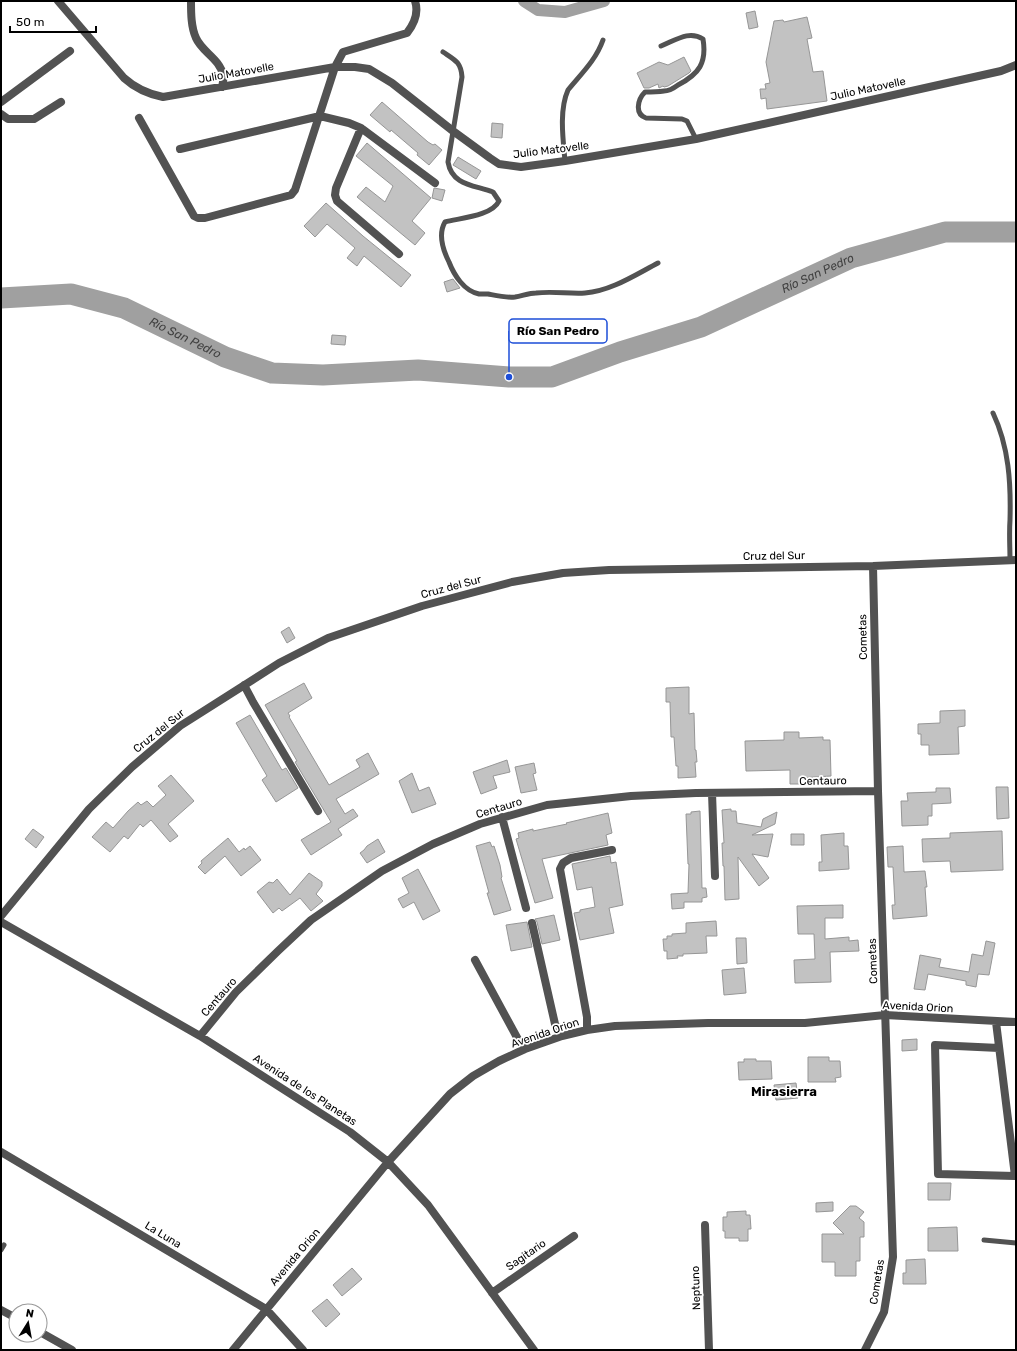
<svg xmlns="http://www.w3.org/2000/svg" width="1017" height="1351" font-family="Rubik,sans-serif">
  <style>
    .lines { fill: none; stroke-linecap: round; stroke-linejoin: round }
    .canal { stroke: #a0a0a0; stroke-width: 12 }
    .river { stroke: #a0a0a0; stroke-width: 21 }
    .building { fill: #c2c2c2; stroke: #969696 }
    .service { stroke: #525252; stroke-width: 5 }
    .minor { stroke: #525252; stroke-width: 8 }
    .labels { text-anchor: middle; dominant-baseline: central; stroke-width: 3.5; stroke-linejoin: round; paint-order: stroke }
    .street-label { font-size: 11px; fill: #000; stroke: #fff }
    .water-label { font-size: 12px; font-style: italic; fill: #414141; stroke: #fff }
    .quarter-label { font-size: 13px; font-weight: bold; fill: #000; stroke: #fff }
    .leader { fill: none; stroke: #1d4ed8; stroke-width: 1.5 }
    .callout-dot { fill: #1d4ed8; stroke: #fff; stroke-width: 1.5 }
    .callout { fill: #fff; stroke: #1d4ed8; stroke-width: 1.5 }
    .callout-label { font-size: 12px; text-anchor: middle; font-weight: bold; fill: #000 }
  </style>
  <rect width="100%" height="100%" fill="#fff"/>
  <g class="lines">
    <!-- canal -->
    <path class="canal" d="M524,1l14,9 27,2 39,-11"/>
    <!-- river -->
    <path class="river" id="s1" d="M1,298l70,-4 53,14 101,49 47,16 51,2 95,-5 91,7h43l68,-25 81,-25 150,-69 94,-26h71"/>
  </g>
  <!-- building -->
  <path class="building" d="M755,11l3,16 -9,2 -3,-16z
    M807,17l5,21 -5,1 6,33 10,-1 4,30 -60,8 -1,-11 -5,1 -1,-10h6l-1,-5 5,-1 -4,-21 8,-41 9,-1 1,2z
    M684,57l7,14 -2,2 -21,13 -4,1 -1,-1 -4,2 -1,-4 -9,4h-5l-7,-15 22,-11 9,3z
    M382,102l46,40 5,3 2,-1 7,6 -13,15 -12,-10 1,-2 -27,-23 -1,2 -20,-17z
    M492,123l11,1 -1,14 -11,-1z
    M367,143l64,55 -19,23 13,12 -10,12 -58,-48 9,-10 19,15 8,-16 -37,-30z
    M458,157l23,14 -5,8 -23,-14z
    M434,188l11,2 -3,11 -10,-3z
    M326,203l37,33 48,39 -10,12 -37,-31 -7,10 -10,-8 8,-10 -28,-24 -12,13 -11,-11z
    M453,279l7,9 -13,4 -3,-10z
    M332,335l14,1 -1,9 -14,-1z
    M289,627l6,11 -8,5 -6,-11z
    M304,683l8,15 -24,15 2,3 -1,1 40,68 31,-18 -4,-7 12,-7 11,21 -43,25 9,15 8,-5 5,7 -20,13 4,6 -31,20 -10,-15 30,-18 -36,-60 2,-1 -32,-56z
    M689,687v27l5,-1 1,37h1l1,12h-2l1,15 -18,1v-12h-2l-2,-29h-3l-1,-35h-4v-14z
    M965,710v16l-7,1 1,27 -30,1v-10h-8v-11h-3v-10l22,-1v-12z
    M250,715l32,55 4,-2 12,20 -22,14 -14,-22 5,-4 -31,-53z
    M784,732h15v6l24,-1v3h7l1,36 -32,2v6h-9v-14l-44,1 -1,-30 39,-1z
    M507,760l3,12 -17,4 4,12 -16,6 -8,-22z
    M534,763l2,10 -3,1 4,16 -16,3 -6,-26z
    M412,773l7,18 10,-4 7,17 -24,9 -13,-32z
    M171,775l23,26 -26,23 10,12 -8,6 -19,-22 -8,7 -3,-3 -12,15 -4,-3 -14,16 -18,-15 14,-15 7,6 15,-17 10,-9 3,3 6,-4 6,6 13,-12 -8,-9z
    M996,787h12l1,31 -12,1z
    M936,788h14l1,15 -19,1v12h-4v9l-26,1 -1,-25h7l-1,-8 29,-1z
    M731,809v2h5l1,12 24,4 2,-8 14,-7 -2,12 -23,11 21,-1 -5,23 -16,-3 17,24 -10,8 -21,-29 1,42 -14,1 -1,-34h-1l-1,-23h2l-2,-33z
    M700,811l2,77h4l1,9 -5,1v4h-18v6l-12,1 -1,-15 17,-1 1,-29h-1l-2,-50h5v-2z
    M608,813l4,20 -6,2 2,10 -66,14 11,39 -18,5 -19,-64 3,-1 -1,-5 15,-4v2l34,-7 -1,-1z
    M33,829l11,8 -8,11 -11,-9z
    M1002,831l1,39 -52,2 -1,-11 -27,1 -1,-23 28,-1v-5z
    M844,833v13h4l1,23 -30,2v-9h3l-1,-27z
    M791,834h13v11h-13z
    M228,838l11,14 5,-4 1,2 5,-4 11,14 -20,16 -16,-20 -20,18 -7,-7 4,-4 -1,-2z
    M378,839l7,13 -18,11 -7,-10 4,-3 3,-4z
    M490,842l2,5 2,-1 6,19 2,12 -1,1 10,32 -17,5 -7,-22h2l-13,-47z
    M903,846l1,26 21,-1 2,16h-2l2,29 -34,3 -1,-14h3l-2,-38h-5l-1,-20z
    M610,856l1,7 5,-1 7,43 -14,3 5,25 -34,7 -6,-27 6,-1v-2l15,-3 -3,-20 -15,3 -5,-26z
    M418,869l22,42 -17,9 -9,-18 -11,6 -5,-9 11,-6 -7,-15z
    M309,873l13,9v4l-6,8 7,7 -12,10 -11,-13 -18,13 -3,-3 -6,5 -16,-21 12,-10 4,1 4,-4 13,16z
    M843,905v13h-18v21l24,-2v4l9,-1 1,11 -29,1 1,30 -36,1 -1,-23 21,-1 -1,-25h-16l-1,-28z
    M554,915l6,25 -18,4 -5,-22 -2,-3z
    M716,921l1,15h-11l1,17 -24,1v2h-6l1,2 -11,1v-8h-3l-1,-12h4v-3h5v-2l14,-1v-10z
    M527,922l5,25 -21,4 -5,-26z
    M736,938h10l1,25 -10,1z
    M986,941l9,2 -6,32 -11,-1 -2,13 -10,-2v-4l-38,-7 -3,16 -11,-1 6,-34 21,4 -2,8 30,5 3,-18 11,2z
    M744,968l2,25 -22,2 -2,-25z
    M917,1039v11l-15,1v-11z
    M808,1057h21v4h11l1,16 -6,1 1,4h-28z
    M744,1059h12v2h15l1,18 -33,1 -1,-18h6z
    M796,1083l2,15 -22,2 -2,-15z
    M928,1183h23l-1,17h-22z
    M833,1202v9l-17,1v-9z
    M850,1206h6l8,6 -5,6 5,4v15h-4v24h-4v15h-21v-14h-13v-28h22l-11,-11z
    M746,1211v4h4l1,14h-3v12h-9v-3h-14v-7h-2v-14h4v-5z
    M957,1227l1,24h-30v-23z
    M925,1259l1,25h-23v-11h3v-13z
    M352,1268l10,11 -20,17 -9,-11z
    M327,1299l13,15 -14,13 -14,-16z"/>
  <g class="lines">
    <!-- service -->
    <path class="service" d="M661,46c15,-6 28,-16 42,-7 4,24 -4,35 -25,46 -4,3 -9,6 -14,6 -7,1 -13,1 -19,1 -7,7 -11,22 1,26l36,1 5,2 9,18
      M443,52c12,8 18,10 19,25l-14,85c4,24 27,23 45,30l6,9c-7,15 -39,17 -54,21 -7,12 -2,28 4,40 5,13 15,29 30,32 3,0 6,0 9,0 10,2 18,4 27,3 7,-1 14,-4 21,-4 17,-2 33,1 49,0 26,-2 50,-18 73,-30
      M565,161c-2,-22 -6,-51 3,-71 13,-16 28,-30 35,-50
      M993,413c16,34 18,70 17,107 -1,14 0,27 0,40
      M984,1240l32,3
      M1,1250l3,-5"/>
    <!-- minor -->
    <path class="minor" d="M58,1l66,77c11,10 24,16 39,19l172,-30h20l14,2 23,14 61,48 37,27 9,6 22,3 44,-6 131,-22 305,-68 15,-6
      M191,1c0,12 0,26 5,37 6,14 24,21 27,37 1,3 0,8 -1,12
      M1,102l69,-51
      M1,114l7,5h26l27,-17
      M139,118l55,98 4,2h7l86,-23 4,-5 40,-123 8,-15 64,-19c7,-9 12,-20 8,-32
      M361,128l-25,60 -1,7 2,6 62,53
      M180,149l140,-33 29,7 12,5 74,55
      M244,685l9,17 65,109
      M712,793l3,83
      M502,817l24,91
      M1,916l88,-107 43,-42 48,-41 99,-63 49,-25 94,-32 90,-24 51,-9 46,-3 264,-4 143,-6
      M1,922l199,114 150,96 38,30 40,43 106,145
      M532,923l23,101 7,12
      M475,960l45,83 5,6
      M996,1022l19,154 -77,-2 -3,-129 64,3
      M587,1030v-13l-27,-148 3,-6 8,-5 41,-8
      M200,1036l36,-44 42,-41 33,-31 71,-49 51,-27 47,-20 67,-19 84,-9 65,-3 182,-2
      M1,1152l265,157 37,41
      M705,1225l4,125
      M492,1293l82,-57
      M1,1310l15,8
      M40,1332l32,18
      M233,1350l155,-188 62,-68 23,-18 26,-15 26,-12 37,-13 25,-6 28,-4 93,-3h97l80,-8 131,7
      M865,1350l19,-38 9,-55 -15,-466 -5,-225"/>
  </g>
  <g class="labels">
    <!-- street labels -->
    <g class="street-label">
      <text transform="translate(236 73) rotate(-10)">Julio Matovelle</text>
      <text transform="translate(868 89) rotate(-12)">Julio Matovelle</text>
      <text transform="translate(551 150) rotate(-7)">Julio Matovelle</text>
      <text transform="translate(774 556) rotate(-1)">Cruz del Sur</text>
      <text transform="translate(451 587) rotate(-15)">Cruz del Sur</text>
      <text transform="translate(863 637) rotate(-91)">Cometas</text>
      <text transform="translate(159 731) rotate(-39)">Cruz del Sur</text>
      <text transform="translate(823 781) rotate(-1)">Centauro</text>
      <text transform="translate(499 808) rotate(-17)">Centauro</text>
      <text transform="translate(873 961) rotate(-92)">Cometas</text>
      <text transform="translate(219 997) rotate(-49)">Centauro</text>
      <text transform="translate(918 1007) rotate(3)">Avenida Orion</text>
      <text transform="translate(545 1033) rotate(-19)">Avenida Orion</text>
      <text transform="translate(305 1090) rotate(33)">Avenida de los Planetas</text>
      <text transform="translate(163 1235) rotate(31)">La Luna</text>
      <text transform="translate(526 1255) rotate(-35)">Sagitario</text>
      <text transform="translate(295 1257) rotate(-50)">Avenida Orion</text>
      <text transform="translate(877 1282) rotate(-81)">Cometas</text>
      <text transform="translate(696 1288) rotate(-92)">Neptuno</text>
    </g>
    <!-- water labels -->
    <g class="water-label">
      <text stroke="none"><textPath href="#s1" startOffset="853">Río San Pedro</textPath></text>
      <text stroke="none"><textPath href="#s1" startOffset="193">Río San Pedro</textPath></text>
    </g>
    <!-- quarter labels -->
    <g class="quarter-label">
      <text x="784" y="1091">Mirasierra</text>
    </g>
  </g>
  <!-- callouts -->
  <path class="leader" d="M509 377L509 331"/>
  <circle class="callout-dot" cx="509" cy="377" r="4"/>
  <rect class="callout" x="509" y="319" width="98" height="24" rx="4"/>
  <g class="callout-label">
    <text x="558" y="335">Río San Pedro</text>
  </g>
  <!-- border -->
  <rect width="1017" height="1351" fill="none" stroke="#000000" stroke-width="4"/>
  <!-- north arrow -->
  <g transform="translate(28 1323) rotate(11)"><circle r="19" fill="#ffffff" stroke="#999999"/>
  <path d="M0-3L7 15L0 10L-7 15Z" fill="#000000"/>
  <text y="-6" font-size="11" font-weight="bold" text-anchor="middle" fill="#000000">N</text>
  </g>
  <!-- scale -->
  <path d="M10 26v6h86v-6" fill="none" stroke="#000000" stroke-width="2"/>
  <text x="16" y="26" font-size="12" fill="#000000" stroke="#ffffff" stroke-width="3" paint-order="stroke">50 m</text>
</svg>
